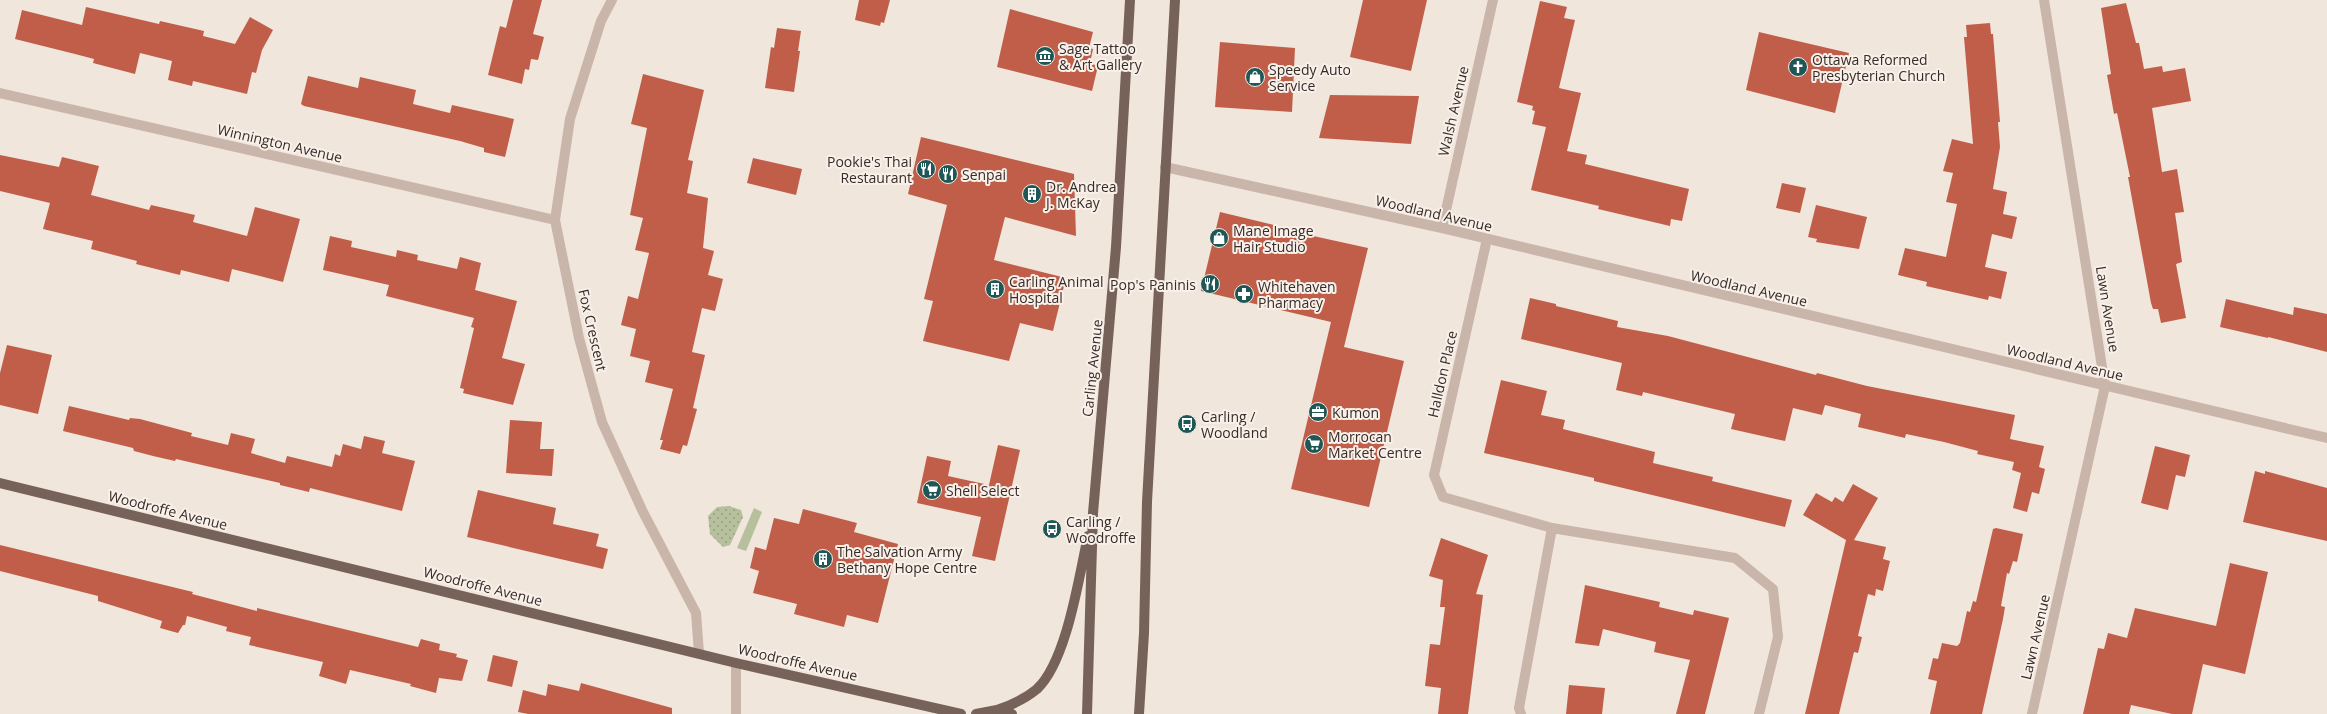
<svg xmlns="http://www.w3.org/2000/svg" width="2327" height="714" font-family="'Open Sans',sans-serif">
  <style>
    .grass { fill: url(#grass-dots) }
    .garden { fill: #b6c09d }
    .building { fill: #c15e4a }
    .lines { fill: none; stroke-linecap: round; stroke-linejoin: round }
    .minor { stroke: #c9b5a9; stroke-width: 10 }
    .major { stroke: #77625a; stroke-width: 10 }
    .labels { text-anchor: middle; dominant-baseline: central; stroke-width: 4; stroke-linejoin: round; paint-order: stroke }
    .poi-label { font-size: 14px; fill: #362c28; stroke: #f9f0e9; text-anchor: start }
    .street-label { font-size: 14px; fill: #362c28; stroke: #f9f0e9 }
  </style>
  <defs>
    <pattern id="grass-dots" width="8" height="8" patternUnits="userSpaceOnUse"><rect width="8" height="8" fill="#b6c09d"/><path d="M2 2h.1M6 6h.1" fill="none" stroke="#959c80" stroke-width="1.8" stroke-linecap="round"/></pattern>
  </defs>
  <rect width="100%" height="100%" fill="#f1e6dc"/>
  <!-- grass -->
  <path class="grass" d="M729,506l12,4 2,7 -13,28 -7,2 -13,-13 -2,-18 9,-9z"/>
  <!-- garden -->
  <path class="garden" d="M754,508l8,4 -16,39 -9,-3z"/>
  <!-- building -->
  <path class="building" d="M513,0h29l-9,34 11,3 -6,23 -7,-1 -2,11 -4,-1 -3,15 -34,-9 12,-49 6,2z
    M859,0h31l-6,23 -3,-1 -1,4 -25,-6z
    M1363,0h64l-16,71 -61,-14z
    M1540,1l27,6 -3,11 11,2 -16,68 22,5 -14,58 20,4 -2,9 104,25 -7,32 -11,-2 -1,7 -72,-17 1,-3 -68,-16 15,-63 -14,-3 3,-13 -3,-1 1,-4 -16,-4z
    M2126,3l10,40h3l5,26 18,-3 1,6 22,-4 6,33 -39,7 10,64 15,-3 7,43 -9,1 7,49 -6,2 10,54 -25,5 -3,-14h-5l-2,-6 -23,-126h2l-13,-64 -3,1 -7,-39 4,-1 -10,-66z
    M86,7l73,17 1,-3 44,10 -1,5 32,8 15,-27 23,13 -11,20 -6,23 -4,-1 -5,22 -54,-13 -1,5 -24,-6 4,-19 -32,-8 -5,21 -42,-11 1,-4 -19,-5 -60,-15 7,-29 60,15z
    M1010,9l83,23 -4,16 4,1 -3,14 8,3 -6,25 -95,-24z
    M1990,23l1,11h2l7,88h-2l2,25 -7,42 14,3 -4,22 14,3 -5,22 -20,-5 -7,33 22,5 -6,27 -12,-3 -1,4 -62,-14 1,-4 -29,-7 7,-27 41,9 11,-53 -11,-2 7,-29 -10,-2 9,-32 21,5 -9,-107h3l-1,-12z
    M777,28l24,3 -3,20h2l-6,41 -29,-4 6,-41 3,1z
    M1759,32l90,21 -14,60 -89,-23z
    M1220,42l75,6 -3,64 -77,-5z
    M643,74l61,16 -16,70 5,1 -6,32 21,5 -5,50 11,3 -6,24 15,4 -8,32 -13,-3 -10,44 13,3 -12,53 4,1 -10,37 -4,-1 -3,9 -20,-5 3,-9h-3l13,-51 -28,-7 5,-21 -20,-5 6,-27 -15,-4 7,-29 10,3 11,-46 -14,-3 8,-32 -13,-3 17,-87 -16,-4z
    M308,76l50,12 2,-11 56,13 -3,14 37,9 2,-8 62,14 -9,38 -21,-5v-4l-24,-7 -156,-35 -3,-2z
    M1330,95l89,1 -8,48 -92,-6z
    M921,137l153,37 2,62 -71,-19 -11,43 72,18 -13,53 -33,-8 -11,38 -86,-20 10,-40 -9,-2 23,-94 -39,-11z
    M0,155l59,12 3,-10 37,9 -8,29 58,15 2,-5 44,10 -2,7 54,14 8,-29 45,12 -17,63 -51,-13 -3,13 -48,-12 -1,5 -44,-11 1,-3 -46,-12 2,-8 -50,-12 7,-26 -50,-12z
    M753,158l49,11 -6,26 -49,-12z
    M1782,183l24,5 -6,25 -24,-5z
    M1816,205l51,12 -8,32 -43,-7 1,-3 -9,-2z
    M1220,212l66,16v2l82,18 -24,99 60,14 -35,146 -78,-18 40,-167 -130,-31z
    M330,236l22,5 -1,6 45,10 1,-7 21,5 -1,5 40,9 3,-12 21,6 -6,27 42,11 -15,57 23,6 -12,41 -50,-12 1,-4 -4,-1 14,-60 -3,-1 3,-9 -88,-22 3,-11 -66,-15z
    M1530,298l26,6v2l62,15 -1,6 51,9 148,39 1,-2 50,13 148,29 -5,24 34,7 -5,21 6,2 -6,25 -7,-2 -5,20 -14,-4 8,-35 -9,-3 2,-8 -37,-8 1,-3 -34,-9 -38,-8 -1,4 -47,-11 3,-13 -36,-9 -3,10 -29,-7 -8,33 -54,-12 4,-15 -92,-22 -1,4 -26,-6 6,-27 -101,-24z
    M2226,299l67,16 1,-8 33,7v38l-59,-15v1l-48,-11z
    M7,345l45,10 -14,59 -38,-9v-32z
    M1501,380l46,11 -6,24 24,5 -2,9 92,23 -2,11 60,14 -1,4 80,19 -7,27 -191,-46v-3l-110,-25z
    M69,406l60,14 1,-2 10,1 52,14 -1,3 37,9 3,-12 24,6 -4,14 34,10 2,-7 45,11 3,-13 5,2 3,-12 18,5 3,-13 21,5 -3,12 33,8 -13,50 -92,-23 -1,4 -29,-7v-2l-104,-24 -1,2 -22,-5 -19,-5 -1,-3 -70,-17z
    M510,420l32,2 -2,27h14l-2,27 -46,-3z
    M998,445l22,5 -25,111 -23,-5 9,-39 -64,-14 10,-47 24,5 -3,15 41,9z
    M2155,446l35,9 -5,22 -9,-2 -8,35 -27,-7z
    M2255,471l10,3v-3l62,17v53l-84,-19z
    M1853,484l25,14 -24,42 32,7 -3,12 7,2 -7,30 -7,-2 -1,7 -7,-2 -10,42 4,1 -4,16 -4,-1 -15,62h-34l41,-174 -43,-25 13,-22 16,9 3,-5 8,5z
    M478,490l78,18 -3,16 46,10 -3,12 12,3 -5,20 -136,-32z
    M803,509l54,14 -3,9 44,12 -20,79 -31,-8 -3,12 -50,-13 3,-10 -44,-11 6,-22 -9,-3 5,-21 11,3 8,-32 25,6z
    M1996,528l27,6 -6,28 -4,-1 -4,13 -2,-1 -6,33 4,1 -2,12 -21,95h-52l7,-33 -9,-2 5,-21 5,1 4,-16 15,3 3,-3 7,-32 3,1 3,-11 3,1 17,-73z
    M1441,538l47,17 -12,39 7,1 -15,119h-30l3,-26 -16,-2 5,-42 10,1 5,-38h-5l3,-27 -14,-4z
    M0,545l193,47 -1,2 65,17v-3l161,39 3,-8 19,5 -1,6 18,4 -1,3 12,3 -6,21 -23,-3 -3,15 -26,-7 1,-2 -61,-14 -4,14 -27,-8 4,-14 -74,-17 2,-8 -25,-6 1,-4 -40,-11 -2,9h-2l-5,8 -18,-5 2,-7 -64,-20v-5l-98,-25z
    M2230,563l38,9 -23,102 -42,-10 -11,50h-20l-41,-9 -2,9h-46l15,-66 6,1 4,-16 19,5 8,-30 81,18z
    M1585,585l75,17 -1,5 34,8 1,-5 35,8 -24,96h-29l14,-54 -36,-8 2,-10 -53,-13 -4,17 -24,-3z
    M493,655l25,6 -6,26 -25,-6z
    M581,683l91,25v6h-144l-10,-2 5,-22 23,6 2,-12 31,7z
    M1569,685l36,3 -3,26h-36z"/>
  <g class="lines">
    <!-- minor -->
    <path class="minor" d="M612,0l-11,21 -31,98 -15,101 24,118 23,84 41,90 53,101 3,40
      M0,93l555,127
      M1165,167l277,61 885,210
      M1442,228l51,-228
      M1487,239l-53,236 9,22 109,31 183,30 38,31 5,48 -19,77
      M736,714v-51
      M1521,714l-2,-6 33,-180
      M2032,714l73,-328 -61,-386"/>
    <!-- major -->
    <path class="major" d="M0,483l736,180 225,51
      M997,710c15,-5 28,-11 40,-21 30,-28 42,-113 51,-153
      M976,714l21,-4 15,4
      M1087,714l6,-201 23,-266 14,-247
      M1139,714l5,-81 3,-131 28,-502"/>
  </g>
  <!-- icons -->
  <defs>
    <g id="museum-disc" transform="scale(1)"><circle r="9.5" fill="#1f5656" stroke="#f9f0e9"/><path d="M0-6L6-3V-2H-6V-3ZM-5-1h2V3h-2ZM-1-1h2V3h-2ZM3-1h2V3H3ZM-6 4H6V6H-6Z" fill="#fff"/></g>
    <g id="church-disc" transform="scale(1)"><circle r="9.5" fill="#1f5656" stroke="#f9f0e9"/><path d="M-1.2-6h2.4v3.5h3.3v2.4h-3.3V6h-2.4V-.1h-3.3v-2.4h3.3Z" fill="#fff"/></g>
    <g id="shop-disc" transform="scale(1)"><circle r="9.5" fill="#1f5656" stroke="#f9f0e9"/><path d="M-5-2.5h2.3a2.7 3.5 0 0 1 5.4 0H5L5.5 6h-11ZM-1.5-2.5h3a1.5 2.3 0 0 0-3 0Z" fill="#fff"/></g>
    <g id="restaurant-disc" transform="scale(1)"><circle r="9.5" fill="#1f5656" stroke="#f9f0e9"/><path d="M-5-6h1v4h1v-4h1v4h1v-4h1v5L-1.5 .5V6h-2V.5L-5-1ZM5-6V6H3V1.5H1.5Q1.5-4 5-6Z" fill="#fff"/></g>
    <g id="building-disc" transform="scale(1)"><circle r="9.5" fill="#1f5656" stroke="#f9f0e9"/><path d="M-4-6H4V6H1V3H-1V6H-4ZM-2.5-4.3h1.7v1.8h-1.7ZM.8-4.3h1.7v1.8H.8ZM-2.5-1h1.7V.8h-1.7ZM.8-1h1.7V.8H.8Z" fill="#fff"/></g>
    <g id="pharmacy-disc" transform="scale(1)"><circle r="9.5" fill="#1f5656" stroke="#f9f0e9"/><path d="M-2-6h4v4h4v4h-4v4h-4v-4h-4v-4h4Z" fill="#fff"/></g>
    <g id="office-disc" transform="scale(1)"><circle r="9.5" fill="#1f5656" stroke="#f9f0e9"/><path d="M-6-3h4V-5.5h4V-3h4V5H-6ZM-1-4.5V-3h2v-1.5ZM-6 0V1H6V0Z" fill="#fff"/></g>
    <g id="bus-disc" transform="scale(1)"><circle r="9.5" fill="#1f5656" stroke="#f9f0e9"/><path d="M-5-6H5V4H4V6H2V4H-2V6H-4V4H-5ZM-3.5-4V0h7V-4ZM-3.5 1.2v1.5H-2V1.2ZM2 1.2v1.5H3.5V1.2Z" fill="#fff"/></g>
    <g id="supermarket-disc" transform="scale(1)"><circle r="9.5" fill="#1f5656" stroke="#f9f0e9"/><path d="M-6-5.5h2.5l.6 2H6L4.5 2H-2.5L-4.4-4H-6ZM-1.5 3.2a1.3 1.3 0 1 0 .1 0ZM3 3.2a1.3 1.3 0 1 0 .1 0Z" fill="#fff"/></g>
  </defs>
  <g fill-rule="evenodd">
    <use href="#museum-disc" x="1045" y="56"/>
    <use href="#church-disc" x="1798" y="67"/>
    <use href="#shop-disc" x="1255" y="77"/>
    <use href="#restaurant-disc" x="926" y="169"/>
    <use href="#restaurant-disc" x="948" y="174"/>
    <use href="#building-disc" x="1032" y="194"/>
    <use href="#shop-disc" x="1219" y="238"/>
    <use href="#restaurant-disc" x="1210" y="284"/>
    <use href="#building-disc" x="995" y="289"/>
    <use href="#pharmacy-disc" x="1244" y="294"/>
    <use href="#office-disc" x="1318" y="412"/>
    <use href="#bus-disc" x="1187" y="424"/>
    <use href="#supermarket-disc" x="1314" y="444"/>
    <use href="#supermarket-disc" x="932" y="490"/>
    <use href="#bus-disc" x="1052" y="529"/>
    <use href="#building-disc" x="823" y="559"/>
  </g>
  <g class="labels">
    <!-- poi labels -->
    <g class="poi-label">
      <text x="1059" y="48">Sage Tattoo<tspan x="1059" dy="16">&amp; Art Gallery</tspan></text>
      <text x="1812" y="59">Ottawa Reformed<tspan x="1812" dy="16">Presbyterian Church</tspan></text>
      <text x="1269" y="69">Speedy Auto<tspan x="1269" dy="16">Service</tspan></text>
      <text x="912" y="161" text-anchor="end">Pookie's Thai<tspan x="912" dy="16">Restaurant</tspan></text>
      <text x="962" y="174">Senpai</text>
      <text x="1046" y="186">Dr. Andrea<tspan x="1046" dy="16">J. McKay</tspan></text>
      <text x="1233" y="230">Mane Image<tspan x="1233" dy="16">Hair Studio</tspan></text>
      <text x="1009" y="281">Carling Animal<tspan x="1009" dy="16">Hospital</tspan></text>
      <text x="1196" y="284" text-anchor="end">Pop's Paninis</text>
      <text x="1258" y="286">Whitehaven<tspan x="1258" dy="16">Pharmacy</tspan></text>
      <text x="1332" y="412">Kumon</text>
      <text x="1201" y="416">Carling /<tspan x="1201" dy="16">Woodland</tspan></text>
      <text x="1328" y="436">Morrocan<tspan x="1328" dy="16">Market Centre</tspan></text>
      <text x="946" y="490">Shell Select</text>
      <text x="1066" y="521">Carling /<tspan x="1066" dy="16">Woodroffe</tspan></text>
      <text x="837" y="551">The Salvation Army<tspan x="837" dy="16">Bethany Hope Centre</tspan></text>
    </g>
    <!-- street labels -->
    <g class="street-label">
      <text transform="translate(1453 111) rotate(-77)">Walsh Avenue</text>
      <text transform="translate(280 143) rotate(13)">Winnington Avenue</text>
      <text transform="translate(1434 213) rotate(13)">Woodland Avenue</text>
      <text transform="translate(1749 288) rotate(13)">Woodland Avenue</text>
      <text transform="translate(2108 309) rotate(81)">Lawn Avenue</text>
      <text transform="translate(593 330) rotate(77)">Fox Crescent</text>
      <text transform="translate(2065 362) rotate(13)">Woodland Avenue</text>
      <text transform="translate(1092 368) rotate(-84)">Carling Avenue</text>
      <text transform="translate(1442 374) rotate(-77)">Halldon Place</text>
      <text transform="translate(168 510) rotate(14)">Woodroffe Avenue</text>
      <text transform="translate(483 586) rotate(14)">Woodroffe Avenue</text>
      <text transform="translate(2035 637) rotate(-77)">Lawn Avenue</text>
      <text transform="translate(798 662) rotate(13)">Woodroffe Avenue</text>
    </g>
  </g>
</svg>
